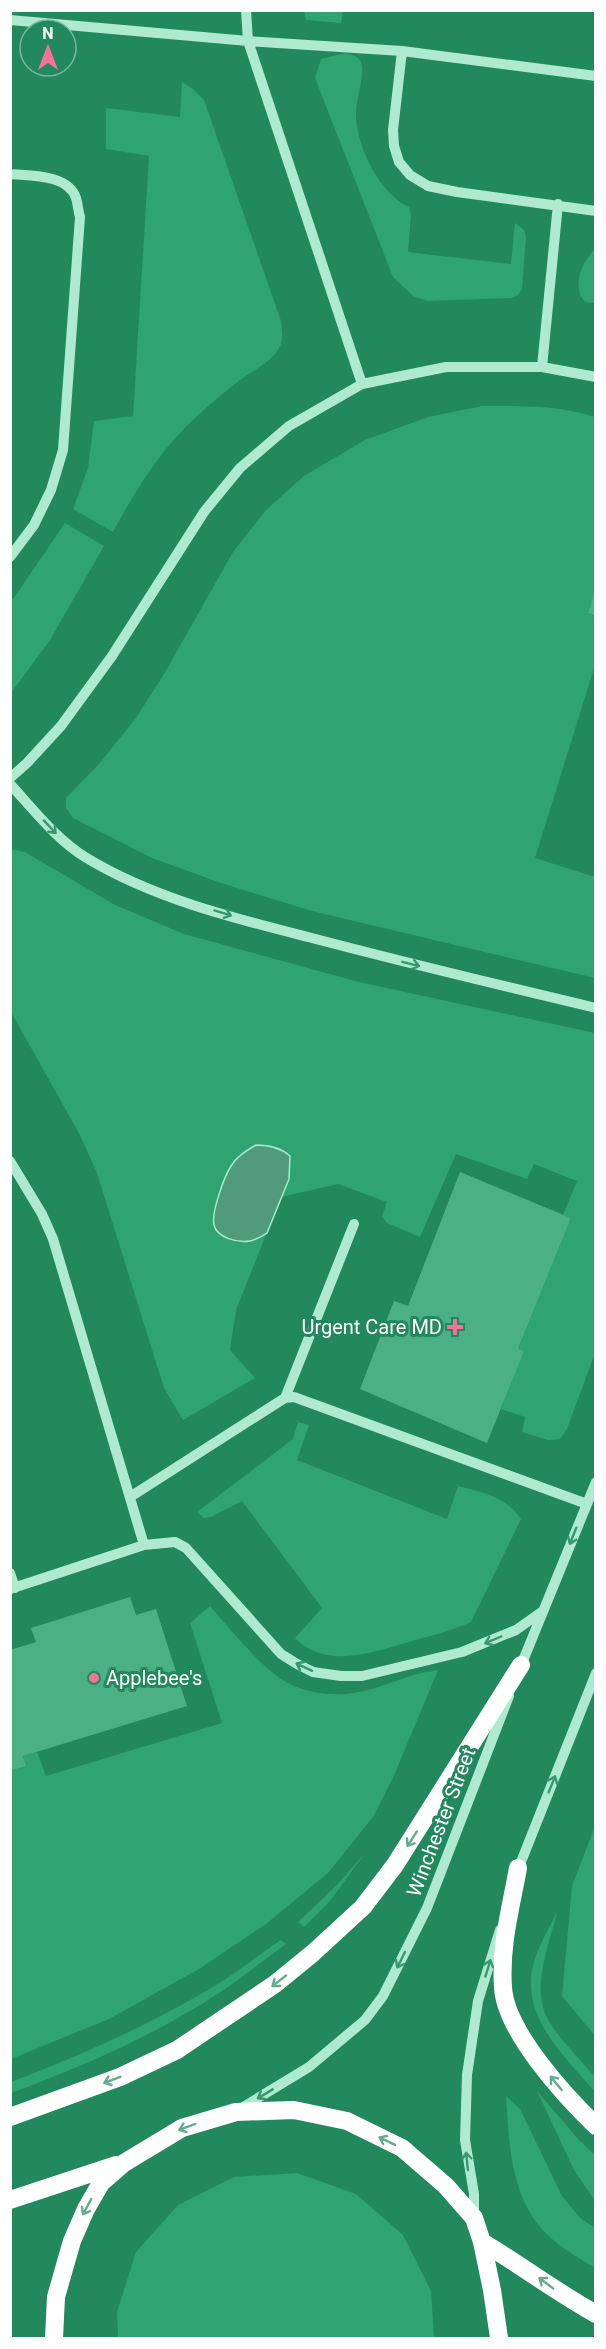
<svg xmlns="http://www.w3.org/2000/svg" width="606" height="2349" font-family="Roboto,sans-serif">
  <style>
    .green { fill: #2fa370 }
    .water { fill: #529a7c; stroke: #a3ebca; stroke-width: 1.5 }
    .building { fill: #4bb185 }
    .lines { fill: none; stroke-linecap: round; stroke-linejoin: round }
    .minor { stroke: #afead0; stroke-width: 10 }
    .highway { stroke: #fff; stroke-width: 18 }
    .oneway { stroke: #37986e }
    .oneway2 { stroke: #64ac8e }
    .poi-dot { fill: #f67196; stroke: #22895d; stroke-width: 2 }
    .labels { text-anchor: middle; dominant-baseline: central; stroke-width: 6; stroke-linejoin: round; paint-order: stroke }
    .poi-label { font-size: 20px; fill: #fff; stroke: #22895d; text-anchor: end }
    .street-label { font-size: 20px; fill: #fff; stroke: #22895d }
  </style>
  <rect width="100%" height="100%" fill="#22895d"/>
  <!-- green -->
  <path class="green" d="M304,11h39l-2,12 -35,-3z
    M345,53c8,2 15,3 17,13 2,14 -7,35 -6,51 2,32 23,76 53,90l2,8 -3,37 103,12 4,-41 9,7 2,7 -4,52 -4,6 -6,3 -85,3 -14,-5 -20,-19 -78,-199 6,-19z
    M182,82l11,7 11,11 77,221c1,9 3,20 -2,27 -7,14 -27,23 -39,32 -15,11 -29,24 -43,36 -36,33 -61,73 -84,116l-40,-23 15,-41 6,-47 39,-5 16,-260 -43,-7v-41l74,9z
    M595,249v54l-10,-1c-14,-16 -3,-40 10,-53z
    M482,406c39,0 76,-1 113,11l1,172 -8,24 7,3v49l-60,193 60,19v101l-283,-67 -91,-28 -69,-25 -79,-40 -7,-10v-10l33,-34 37,-46 28,-44 69,-122 33,-42 38,-34 61,-36 63,-23z
    M65,523l39,23 -54,94 -39,53v-91z
    M10,849l15,3 90,53 69,29 175,48 236,51v320l-28,76 -7,10 -12,1 -26,-8 3,-15 -24,-8 22,-58 -5,-2 53,-131 -8,-3 14,-34 -43,-17 -7,15 -71,-25 -36,83 -33,-14 -5,-7 5,-14 -49,-18 -57,13 -45,113 -6,40 25,28 -72,42 -19,-32 -67,-215 -17,-38 -69,-123z
    M298,1422l11,3 -12,35 150,59 11,-33c23,6 49,11 63,33l-50,103c-20,9 -41,14 -62,20 -36,10 -83,28 -114,-4l27,-30 -80,-107 -31,16 -7,1 -7,-6 96,-73z
    M210,1606c18,21 50,59 71,73 19,13 50,18 72,14 29,-4 56,-20 85,-23l-45,108 -20,39 -45,56 -62,51 -67,45 -90,50 -98,40v-288l15,-5 -3,-10 14,-4 9,24 176,-53 -32,-100z
    M595,1826v210l-33,-40 10,-110z
    M365,1853l-35,48 -26,26 -6,-5 38,-36z
    M558,1910c-8,30 -24,70 -14,101 6,19 38,50 51,66v15c-27,-32 -67,-68 -64,-113 1,-23 17,-48 27,-69z
    M281,1940l5,4c-22,16 -44,34 -67,49 -64,42 -137,74 -208,100v-11c69,-26 138,-57 202,-95 24,-14 45,-32 68,-47z
    M537,2091l41,48 17,16v46l-21,-31z
    M506,2096l14,13 42,87 18,22 15,10v40c-18,-11 -41,-24 -55,-41 -30,-37 -31,-86 -34,-131z
    M297,2173l59,21 47,41 28,56 3,47h-316l-1,-26 19,-60 42,-47 56,-28z"/>
  <!-- water -->
  <path class="water" d="M256,1145c13,0 24,2 34,11l-1,23 -22,54c-5,3 -11,7 -17,8 -12,2 -33,-3 -36,-16 -3,-12 10,-48 17,-59 6,-10 15,-15 25,-21z"/>
  <!-- building -->
  <path class="building" d="M595,590h1v26l-8,-3z
    M460,1172l111,46 -53,131 6,2 -37,92 -127,-54 34,-88 14,5z
    M130,1597l6,18 20,-6 31,97 -164,50 3,10 -16,5v-121l26,-8 -5,-14z"/>
  <g class="lines">
    <!-- minor -->
    <path class="minor" d="M246,10l2,31 114,343
      M10,20l238,21 154,10 194,25
      M402,51l-9,79 1,16 5,16 11,13 18,11 29,6 139,19
      M10,174c21,2 58,0 66,24 2,6 2,13 4,19l-17,233 -12,40 -17,35 -24,32
      M542,367l16,-163
      M10,778l17,-15 34,-37 51,-70 92,-144 36,-44 49,-42 73,-42 84,-17h96l54,10
      M10,784c23,25 46,55 75,73 67,41 148,61 223,80 95,25 191,48 288,71
      M10,1161l32,53 11,25 91,306 -134,44
      M285,1398l69,-174
      M130,1497l147,-94 8,-5 9,-1 293,107
      M144,1545l31,-3 11,6 95,106 16,10 16,8 28,4h21l100,-24 54,-22 27,-19
      M10,1573l5,15
      M520,1668l76,-186
      M517,1872l79,-199
      M240,2109l69,-42 56,-47 18,-24 44,-88 82,-212
      M474,2218v-24l-9,-54 2,-65 11,-74 22,-71"/>
    <!-- highway -->
    <path class="highway" d="M518,1868c-7,39 -18,78 -15,119 2,44 62,109 93,139
      M10,2117l110,-40 57,-27 98,-66 38,-31 50,-46 32,-42 126,-200
      M10,2200l106,-35
      M482,2242c39,23 74,50 114,72
      M54,2338l2,-41 16,-56 14,-32 15,-26 23,-20 58,-35 54,-16 58,-2 53,11 55,27 44,38 28,32 8,24 10,48 7,48"/>
  </g>
  <!-- one-way arrows -->
  <defs><path id="oneway-shaft" d="M-6 0H5M1.5-3L5.5 0L1.5 3" fill="none" stroke-width="1.6" stroke-linecap="round" stroke-linejoin="round" transform="scale(1.5)"/></defs>
  <g class="oneway">
    <use href="#oneway-shaft" transform="translate(50 827) rotate(47)"/>
    <use href="#oneway-shaft" transform="translate(223 913) rotate(17)"/>
    <use href="#oneway-shaft" transform="translate(411 964) rotate(14)"/>
    <use href="#oneway-shaft" transform="translate(573 1536) rotate(112)"/>
    <use href="#oneway-shaft" transform="translate(493 1640) rotate(157)"/>
    <use href="#oneway-shaft" transform="translate(304 1667) rotate(-155)"/>
    <use href="#oneway-shaft" transform="translate(552 1784) rotate(-68)"/>
    <use href="#oneway-shaft" transform="translate(401 1960) rotate(116)"/>
    <use href="#oneway-shaft" transform="translate(488 1968) rotate(-73)"/>
    <use href="#oneway-shaft" transform="translate(265 2094) rotate(149)"/>
    <use href="#oneway-shaft" transform="translate(467 2161) rotate(-96)"/>
  </g>
  <g class="oneway2">
    <use href="#oneway-shaft" transform="translate(412 1839) rotate(123)"/>
    <use href="#oneway-shaft" transform="translate(279 1981) rotate(142)"/>
    <use href="#oneway-shaft" transform="translate(112 2080) rotate(159)"/>
    <use href="#oneway-shaft" transform="translate(556 2083) rotate(-129)"/>
    <use href="#oneway-shaft" transform="translate(187 2127) rotate(160)"/>
    <use href="#oneway-shaft" transform="translate(387 2141) rotate(-154)"/>
    <use href="#oneway-shaft" transform="translate(87 2207) rotate(118)"/>
    <use href="#oneway-shaft" transform="translate(546 2283) rotate(-143)"/>
  </g>
  <!-- markers -->
  <g class="poi-dot">
    <path d="M452 1318h6v6h6v6h-6v6h-6v-6h-6v-6h6z"/>
    <circle cx="94" cy="1678" r="6"/>
  </g>
  <g class="labels">
    <!-- poi labels -->
    <g class="poi-label">
      <text x="442" y="1327">Urgent Care MD</text>
      <text x="106" y="1678" text-anchor="start">Applebee's</text>
    </g>
    <!-- street labels -->
    <g class="street-label">
      <text transform="translate(441 1822) rotate(-69)">Winchester Street</text>
    </g>
  </g>
  <!-- border -->
  <rect width="606" height="2349" fill="none" stroke="#ffffff" stroke-width="24"/>
  <!-- north arrow -->
  <g transform="translate(48 48)"><circle r="28" fill="#22895d" stroke="#7ab89e" stroke-width="1.5"/>
  <path d="M0-4.5L10 22L0 15L-10 22Z" fill="#f67196"/>
  <text y="-9" font-size="16" font-weight="bold" text-anchor="middle" fill="#ffffff">N</text>
  </g>
</svg>
